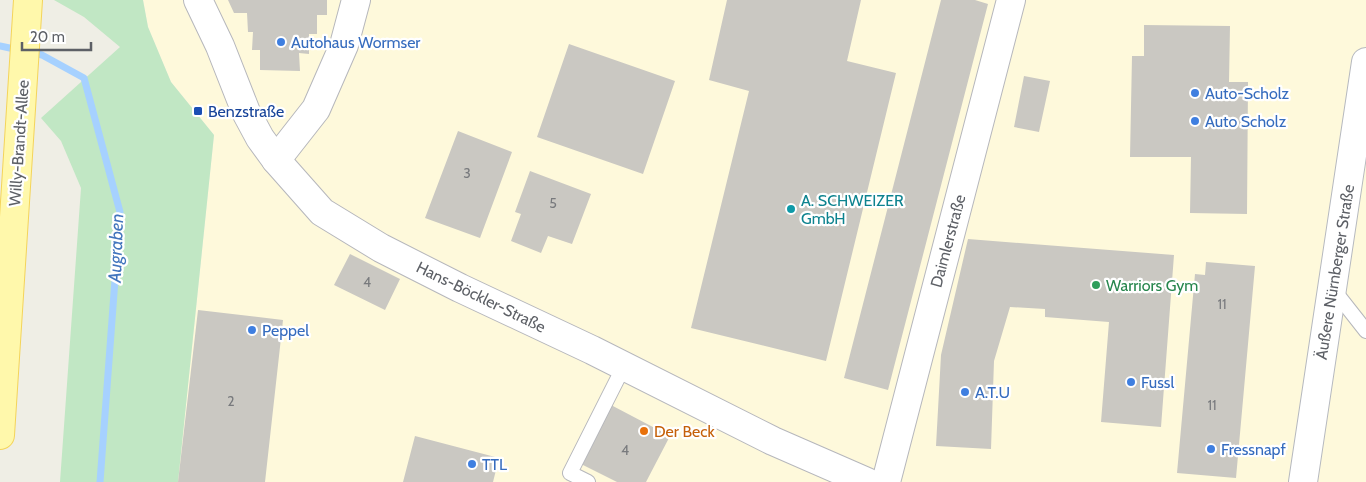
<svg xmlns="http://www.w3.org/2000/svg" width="1366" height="482" font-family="Cabin,sans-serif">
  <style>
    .commercial { fill: #fef9db }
    .green { fill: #c1e7c4 }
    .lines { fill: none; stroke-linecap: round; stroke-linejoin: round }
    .stream { stroke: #a6d1ff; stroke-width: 7 }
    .building { fill: #cac8c2 }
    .service-casing { stroke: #b6b7bc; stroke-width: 16 }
    .minor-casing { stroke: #b6b7bc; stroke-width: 30 }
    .tertiary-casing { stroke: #b6b7bc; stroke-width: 30 }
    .secondary-casing { stroke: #b6b9bf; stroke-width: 30 }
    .primary-casing { stroke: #f4d45a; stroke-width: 30 }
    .service { stroke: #fff; stroke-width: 14 }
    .minor { stroke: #fff; stroke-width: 28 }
    .tertiary { stroke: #fff; stroke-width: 28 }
    .secondary { stroke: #fff; stroke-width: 28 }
    .primary { stroke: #fff8ab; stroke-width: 28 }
    .shop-dot { fill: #3f7fe0; stroke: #fff; stroke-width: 2 }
    .transit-dot { fill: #1a4fb4; stroke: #fff; stroke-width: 2 }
    .culture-dot { fill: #0f9aa8; stroke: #fff; stroke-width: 2 }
    .leisure-dot { fill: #2e9e5b; stroke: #fff; stroke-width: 2 }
    .food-dot { fill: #e8710a; stroke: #fff; stroke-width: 2 }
    .labels { text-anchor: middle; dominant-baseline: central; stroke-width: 4.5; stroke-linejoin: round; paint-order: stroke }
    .number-label { font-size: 14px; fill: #787a7d }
    .shop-label { font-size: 16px; fill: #366cbe; stroke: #fff; text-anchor: start }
    .transit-label { font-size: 16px; fill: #164399; stroke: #fff; text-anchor: start }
    .street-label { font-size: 16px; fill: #5d6066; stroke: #fff }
    .culture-label { font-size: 16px; fill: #0d838f; stroke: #fff; text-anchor: start }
    .leisure-label { font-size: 16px; fill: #27864d; stroke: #fff; text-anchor: start }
    .food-label { font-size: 16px; fill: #c56008; stroke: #fff; text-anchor: start }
    .water-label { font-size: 18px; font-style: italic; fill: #4275bd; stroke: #fff }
  </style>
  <rect width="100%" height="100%" fill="#efeee5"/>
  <!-- commercial -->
  <path class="commercial" d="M143,0h1223v482h-1188l36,-347 -43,-53 -23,-55z"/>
  <!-- green -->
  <path class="green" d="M54,0h89l5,27 23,55 43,53 -36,347h-118l21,-294 -20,-47 -20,-23 79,-71 -36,-30z"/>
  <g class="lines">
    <!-- stream -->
    <path class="stream" d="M0,46l19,4
      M30,52l12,3 42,23 36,134 -20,270"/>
  </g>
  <!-- building -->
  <path class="building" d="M228,0h99v15h-10v19h-8v20l-10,-1 1,18 -40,-1v-20h-8l1,-18h-5l-1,-19h-13z
    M727,0h134l-14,61 49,12 -70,288 -135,-33 58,-237 -40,-11z
    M941,0h34l13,4 -100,386 -44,-12z
    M1144,25l86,1 -1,56h19l-1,132 -57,-1 1,-56h-61l2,-101h12z
    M569,44l106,37 -32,93 -106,-37z
    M1024,76l26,5 -11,51 -25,-5z
    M458,131l54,21 -32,86 -55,-20z
    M530,171l61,23 -19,50 -24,-8 -7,17 -30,-12 10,-27 -6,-2z
    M968,239l206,16 -13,172 -60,-5 8,-100 -64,-5v-8l-35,-2 -16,54 -3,88 -55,-3 5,-91z
    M350,254l50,25 -15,31 -51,-25z
    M1206,262l49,4 -19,212 -59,-5 18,-199 10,1z
    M198,310l85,10 -18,162h-87z
    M611,405l59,31 -24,46h-29l-36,-18z
    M415,436l84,22 -6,24h-90z"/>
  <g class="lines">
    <!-- service casing -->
    <g class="service-casing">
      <path id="service" d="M1333,289l33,42
        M588,482l-18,-9 54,-107"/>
    </g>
    <!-- minor casing -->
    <g class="minor-casing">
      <path id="minor" d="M276,160l40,-51 28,-64 12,-45
        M886,482l125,-482"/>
    </g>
    <!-- tertiary casing -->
    <g class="tertiary-casing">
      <path id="tertiary" d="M198,0l22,46 26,66 14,26 16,22 46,52 59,36 79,40 132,62 181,91 94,41"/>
    </g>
    <!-- secondary casing -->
    <g class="secondary-casing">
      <path id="secondary" d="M1303,482l63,-420"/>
    </g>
    <!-- primary casing -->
    <g class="primary-casing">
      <path id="primary" d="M0,435l28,-435"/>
    </g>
    <!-- service -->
    <use href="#service" class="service"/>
    <!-- minor -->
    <use href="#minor" class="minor"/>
    <!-- tertiary -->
    <use href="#tertiary" class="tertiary"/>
    <!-- secondary -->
    <use href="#secondary" class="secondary"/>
    <!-- primary -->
    <use href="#primary" class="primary"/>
  </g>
  <!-- markers -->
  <g class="shop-dot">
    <circle cx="281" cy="42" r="5"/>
    <circle cx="1195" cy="93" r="5"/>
    <circle cx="1195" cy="121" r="5"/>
    <circle cx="252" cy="330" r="5"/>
    <circle cx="1131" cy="382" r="5"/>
    <circle cx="965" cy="392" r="5"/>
    <circle cx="1211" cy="449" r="5"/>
    <circle cx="472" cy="464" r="5"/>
  </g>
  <rect class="transit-dot" x="193" y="106" width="10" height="10" rx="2.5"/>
  <circle class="culture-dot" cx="791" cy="209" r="5"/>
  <circle class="leisure-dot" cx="1096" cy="285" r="5"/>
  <circle class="food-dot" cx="644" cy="431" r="5"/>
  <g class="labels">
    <!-- number labels -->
    <g class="number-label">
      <text x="467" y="173">3</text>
      <text x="553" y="203">5</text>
      <text x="367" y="282">4</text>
      <text x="1222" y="304">11</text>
      <text x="231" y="401">2</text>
      <text x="1212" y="405">11</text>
      <text x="625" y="450">4</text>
    </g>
    <!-- shop labels -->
    <g class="shop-label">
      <text x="291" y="42">Autohaus Wormser</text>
      <text x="1205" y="93">Auto-Scholz</text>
      <text x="1205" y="121">Auto Scholz</text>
      <text x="262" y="330">Peppel</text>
      <text x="1141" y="382">Fussl</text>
      <text x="975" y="392">A.T.U</text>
      <text x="1221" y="449">Fressnapf</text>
      <text x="482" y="464">TTL</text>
    </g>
    <!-- transit labels -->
    <g class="transit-label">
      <text x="208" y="111">Benzstraße</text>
    </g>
    <!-- street labels -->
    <g class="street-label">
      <text transform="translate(19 143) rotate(-86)">Willy-Brandt-Allee</text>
      <text transform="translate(948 241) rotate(-75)">Daimlerstraße</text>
      <text transform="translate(1335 272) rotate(-81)">Äußere Nürnberger Straße</text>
      <text transform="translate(481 297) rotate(26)">Hans-Böckler-Straße</text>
    </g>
    <!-- culture labels -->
    <g class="culture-label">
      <text x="801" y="200">A. SCHWEIZER<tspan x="801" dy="18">GmbH</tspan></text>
    </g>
    <!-- leisure labels -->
    <g class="leisure-label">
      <text x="1106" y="285">Warriors Gym</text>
    </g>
    <!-- food labels -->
    <g class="food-label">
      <text x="654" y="431">Der Beck</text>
    </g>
    <!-- water labels -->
    <g class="water-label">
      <text transform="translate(116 248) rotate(-88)">Augraben</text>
    </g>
  </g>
  <!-- scale -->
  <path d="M22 42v8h69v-8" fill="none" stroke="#5d6066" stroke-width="2.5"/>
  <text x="30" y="42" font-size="15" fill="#5d6066" stroke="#ffffff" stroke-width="4" paint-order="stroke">20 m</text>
</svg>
